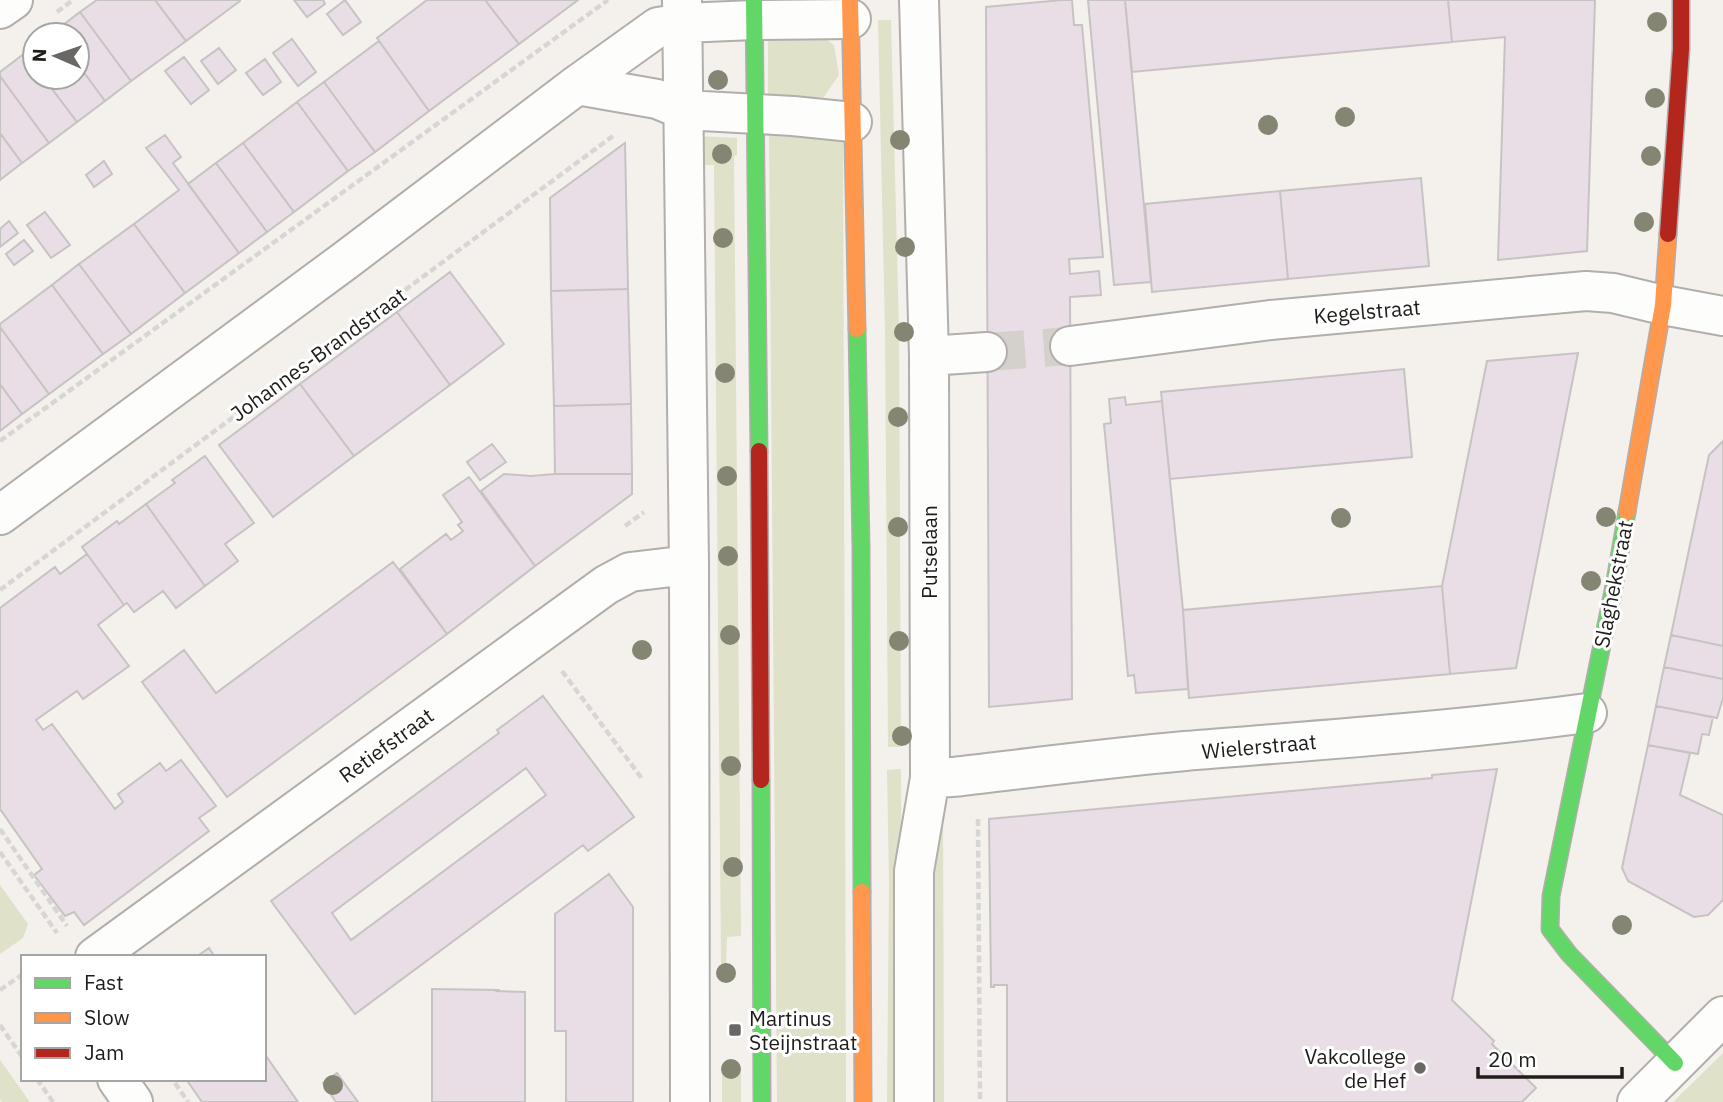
<svg xmlns="http://www.w3.org/2000/svg" width="1723" height="1102" font-family="'IBM Plex Sans',sans-serif">
  <style>
    .green { fill: #dfe1c9 }
    .building { fill: #eadee6; stroke: #c6c3c3; stroke-width: 2; fill-rule: evenodd }
    .lines { fill: none; stroke-linecap: round; stroke-linejoin: round }
    .street-tunnel { stroke: #d4d0cc; stroke-width: 38; stroke-dasharray: 38 19; stroke-linecap: butt }
    .street-casing { stroke: #b1aeab; stroke-width: 42 }
    .fast-casing { stroke: #b1aeab; stroke-width: 19 }
    .slow-casing { stroke: #b1aeab; stroke-width: 19 }
    .jam-casing { stroke: #b1aeab; stroke-width: 19 }
    .path { stroke: #d7d6d4; stroke-width: 4.5; stroke-dasharray: 7 3.5; stroke-linecap: butt }
    .street { stroke: #fdfdfc; stroke-width: 38 }
    .fast { stroke: #63d668; stroke-width: 16 }
    .slow { stroke: #ff974d; stroke-width: 16 }
    .jam { stroke: #b3261e; stroke-width: 16 }
    .tree { fill: #848573 }
    .poi-dot { fill: #6a6764; stroke: #fff; stroke-width: 2.5 }
    .labels { text-anchor: middle; dominant-baseline: central; stroke-width: 6; stroke-linejoin: round; paint-order: stroke }
    .street-label { font-size: 21px; fill: #1f1d1a; stroke: #fff }
    .poi-label { font-size: 21px; fill: #1f1d1a; stroke: #fff; text-anchor: start }
  </style>
  <rect width="100%" height="100%" fill="#f4f0ec"/>
  <!-- green -->
  <path class="green" d="M878,20h13l8,310 2,417h-13l-3,-418z
    M768,35h53l13,10 5,30 -16,23 -55,-3z
    M769,132l74,2 3,968h-69z
    M698,136l39,2v17l-3,1 7,780 -14,1 -1,27 -5,-1 -7,-798h-17z
    M901,769l1,333h-15l2,-220 -2,-112z
    M943,806l1,296h-14l-1,-238z
    M0,885l28,39 -5,14 -23,16z
    M1723,1053v49h-50z
    M0,1060l30,42h-28l-2,-3z
    M722,1072l19,2v28h-19z"/>
  <!-- building -->
  <path class="building" d="M97,0h58l31,41 -55,40 -51,-69z
    M155,0h85v1l-54,40z
    M294,0h29l2,4 -18,13z
    M345,0l16,22 -18,13 -16,-21z
    M427,0h58l34,44 -90,67 -52,-73z
    M485,0h93l-59,44z
    M1062,0h10l2,25h8l21,232 -34,2 1,15 29,-3 2,24 -31,2 2,402 -83,8 -3,-700z
    M1088,0h37l26,282 -37,3z
    M1125,0h323l4,42 -320,30z
    M1448,0h147l-8,251 -89,9 7,-223 -53,5z
    M80,12l51,69 -26,20 -28,-38v-28h-21l-2,-3z
    M292,39l24,33 -18,14 -25,-33z
    M379,41l50,70 -54,41 -51,-70z
    M35,46v20l-10,-13z
    M219,48l17,22 -18,14 -17,-23z
    M25,53l10,13v11h8l34,45 -28,21 -49,-67v-4z
    M184,57l25,33 -18,14 -26,-33z
    M265,59l16,23 -18,13 -17,-22z
    M77,63l28,38 -28,21 -34,-45h34z
    M0,76l49,67 -27,20 -22,-30z
    M324,82l51,70 -27,19 -51,-69z
    M297,102l51,69 -54,41 -51,-69z
    M0,133l22,30 -22,17z
    M165,135l16,22 -8,6 66,90 -54,40 -51,-69 45,-34 -33,-42z
    M243,143l51,69 -27,20 -51,-69z
    M625,143l3,146 -77,2 -1,-93z
    M104,161l8,13 -18,13 -8,-12z
    M216,163l51,69 -28,21 -51,-69z
    M1421,178l8,88 -141,13 -8,-88z
    M1280,191l8,88 -136,13 -7,-88z
    M45,212l25,33 -19,13 -24,-33z
    M9,221l9,12 -18,14v-18z
    M134,224l51,69 -54,41 -52,-70z
    M24,240l9,11 -19,14 -8,-11z
    M79,264l52,70 -28,20 -51,-69z
    M450,272l54,72 -54,41 -53,-73z
    M52,285l51,69 -54,40 -49,-67v-3z
    M628,289l3,115 -77,2 -3,-115z
    M397,312l53,73 -96,71 -54,-72z
    M0,327l49,67 -27,20 -22,-30z
    M1578,353l-62,315 -66,6 -8,-88 45,-225z
    M1404,369l8,88 -242,22 -9,-87z
    M0,384l22,30 -22,17z
    M300,384l54,72 -81,61 -54,-72z
    M1125,397l1,8 36,-4 21,209 5,79 -52,4 -2,-18 -6,1 -24,-252 7,-1 -2,-24z
    M631,404l1,70h-77l-1,-68z
    M1723,441v205l-52,-11 38,-180z
    M492,444l14,18 -26,18 -13,-18z
    M205,456l49,67 -29,21 13,17 -33,25 -59,-82 29,-21 -3,-3z
    M504,474l27,2 24,-2h77v20l-97,72 -54,-75z
    M469,477l66,89 -88,68 -47,-65 46,-35 5,6 12,-9 -5,-6 4,-3 -19,-27z
    M146,504l59,82 -29,22 -13,-17 -29,21 -7,-9 -3,2 -42,-58 35,-26 2,3z
    M87,554l37,51 -26,20 31,41 -46,33 -6,-8 -41,29 7,10 9,-6 63,85 8,-7 -5,-8 42,-31 6,8 15,-11 35,46 -17,12 10,13 -125,94 -10,-13 -9,4 -31,-41 8,-6 -42,-60v-201l55,-41 5,7z
    M393,562l54,72 -220,163 -85,-115 42,-32 32,43z
    M1442,586l8,88 -261,24 -6,-88z
    M1671,635l52,11v33l-59,-12z
    M1664,667l59,12v19l-6,20 -61,-12z
    M543,696l91,121 -46,34 -5,-6 -228,169 -84,-113 228,-168 -2,-3zM526,768l20,27 -195,145 -19,-27z
    M1656,706l57,11 -4,18 -7,-1 -4,20 -50,-9z
    M1648,745l42,8 -10,42 43,20v85l-15,15 -14,2 -66,-36 -6,-13z
    M1497,769l-45,231 42,41 -2,3 44,44 -14,14h-515v-117h-13v2h-3l-2,-168 443,-41v-3z
    M609,874l24,33v195h-67v-71h-11v-117z
    M209,948l6,9h-19z
    M432,989l66,1 -1,1 28,1v110h-93z
    M264,1053l34,49h-96l-16,-23h78z
    M337,1073l21,29h-22l-13,-19z"/>
  <g class="lines">
    <!-- street-tunnel -->
    <path class="street-tunnel" d="M987,352l83,-6"/>
    <!-- street casing -->
    <g class="street-casing">
      <path id="street" d="M682,0l7,565 1,537
        M0,9l13,-9
        M577,85l80,14 27,11 109,6 59,6
        M1070,346l200,-26 316,-29 27,2 50,12 60,11
        M929,356l58,-4
        M0,515l346,-255 231,-175 81,-58 25,-4 71,-3 97,-1
        M930,778l23,-1c77,-9 155,-19 232,-26 135,-11 269,-20 402,-38
        M95,957l511,-372 24,-13 59,-7
        M117,1079l16,23
        M914,1102v-231l16,-93 -1,-422 -10,-356
        M1637,1102l86,-86"/>
    </g>
    <!-- fast casing -->
    <g class="fast-casing">
      <path id="fast" d="M754,0l5,451
        M857,329l4,219 1,344
        M1627,512l-12,69 -64,315 -1,33 19,25 106,109
        M761,780l1,322"/>
    </g>
    <!-- slow casing -->
    <g class="slow-casing">
      <path id="slow" d="M850,0l7,329
        M1627,512l36,-207 5,-71
        M862,892l1,210"/>
    </g>
    <!-- jam casing -->
    <g class="jam-casing">
      <path id="jam" d="M1668,234l13,-185v-49
        M759,451l2,329"/>
    </g>
    <!-- path -->
    <path class="path" d="M57,12l16,-12
      M0,441l608,-441
      M625,526l19,-14
      M0,590l613,-454
      M562,671l81,109
      M978,819l2,283
      M0,829l67,97
      M0,852l57,81
      M0,990l23,-16
      M0,1025l23,33
      M37,1079l16,23
      M175,1083l13,19"/>
    <!-- street -->
    <use href="#street" class="street"/>
    <!-- fast -->
    <use href="#fast" class="fast"/>
    <!-- slow -->
    <use href="#slow" class="slow"/>
    <!-- jam -->
    <use href="#jam" class="jam"/>
  </g>
  <!-- trees -->
  <g class="tree">
    <circle cx="1657" cy="22" r="10"/>
    <circle cx="718" cy="80" r="10"/>
    <circle cx="1655" cy="98" r="10"/>
    <circle cx="1345" cy="117" r="10"/>
    <circle cx="1268" cy="125" r="10"/>
    <circle cx="900" cy="140" r="10"/>
    <circle cx="722" cy="154" r="10"/>
    <circle cx="1651" cy="156" r="10"/>
    <circle cx="1644" cy="222" r="10"/>
    <circle cx="723" cy="238" r="10"/>
    <circle cx="905" cy="247" r="10"/>
    <circle cx="904" cy="332" r="10"/>
    <circle cx="725" cy="373" r="10"/>
    <circle cx="898" cy="417" r="10"/>
    <circle cx="727" cy="476" r="10"/>
    <circle cx="1606" cy="517" r="10"/>
    <circle cx="1341" cy="518" r="10"/>
    <circle cx="898" cy="527" r="10"/>
    <circle cx="728" cy="556" r="10"/>
    <circle cx="1591" cy="581" r="10"/>
    <circle cx="730" cy="635" r="10"/>
    <circle cx="899" cy="641" r="10"/>
    <circle cx="642" cy="650" r="10"/>
    <circle cx="902" cy="736" r="10"/>
    <circle cx="731" cy="766" r="10"/>
    <circle cx="733" cy="867" r="10"/>
    <circle cx="1622" cy="925" r="10"/>
    <circle cx="726" cy="973" r="10"/>
    <circle cx="731" cy="1069" r="10"/>
    <circle cx="333" cy="1085" r="10"/>
  </g>
  <!-- markers -->
  <g class="poi-dot">
    <rect x="728" y="1023" width="14" height="14" rx="3.5"/>
    <circle cx="1420" cy="1068" r="7"/>
  </g>
  <g class="labels">
    <!-- street labels -->
    <g class="street-label">
      <text transform="translate(1367 311) rotate(-5)">Kegelstraat</text>
      <text transform="translate(318 354) rotate(-36)">Johannes-Brandstraat</text>
      <text transform="translate(929 552) rotate(-90)">Putselaan</text>
      <text transform="translate(1613 584) rotate(-79)">Slaghekstraat</text>
      <text transform="translate(386 745) rotate(-36)">Retiefstraat</text>
      <text transform="translate(1259 746) rotate(-5)">Wielerstraat</text>
    </g>
    <!-- poi labels -->
    <g class="poi-label">
      <text x="749" y="1018">Martinus<tspan x="749" dy="24">Steijnstraat</tspan></text>
      <text x="1406" y="1056" text-anchor="end">Vakcollege<tspan x="1406" dy="24">de Hef</tspan></text>
    </g>
  </g>
  <!-- legend -->
  <rect x="21" y="955" width="245" height="126" fill="#ffffff" stroke="#a5a5a3" stroke-width="2"/>
  <rect x="35" y="978" width="35" height="10" fill="#63d668" stroke="#a5a5a3" stroke-width="2"/>
  <text x="84" y="990" font-size="21" fill="#1f1d1a">Fast</text>
  <rect x="35" y="1013" width="35" height="10" fill="#ff974d" stroke="#a5a5a3" stroke-width="2"/>
  <text x="84" y="1025" font-size="21" fill="#1f1d1a">Slow</text>
  <rect x="35" y="1048" width="35" height="10" fill="#b3261e" stroke="#a5a5a3" stroke-width="2"/>
  <text x="84" y="1060" font-size="21" fill="#1f1d1a">Jam</text>
  <!-- north arrow -->
  <g transform="translate(56 56) rotate(272)"><circle r="33" fill="#ffffff" stroke="#a5a5a3" stroke-width="2"/>
  <path d="M0-5L12 26L0 18L-12 26Z" fill="#6a6764"/>
  <text y="-10" font-size="19" font-weight="bold" text-anchor="middle" fill="#1f1d1a">N</text>
  </g>
  <!-- scale -->
  <path d="M1478 1067v10h144v-10" fill="none" stroke="#1f1d1a" stroke-width="3.5"/>
  <text x="1488" y="1067" font-size="21" fill="#1f1d1a" stroke="#ffffff" stroke-width="5" paint-order="stroke">20 m</text>
</svg>
